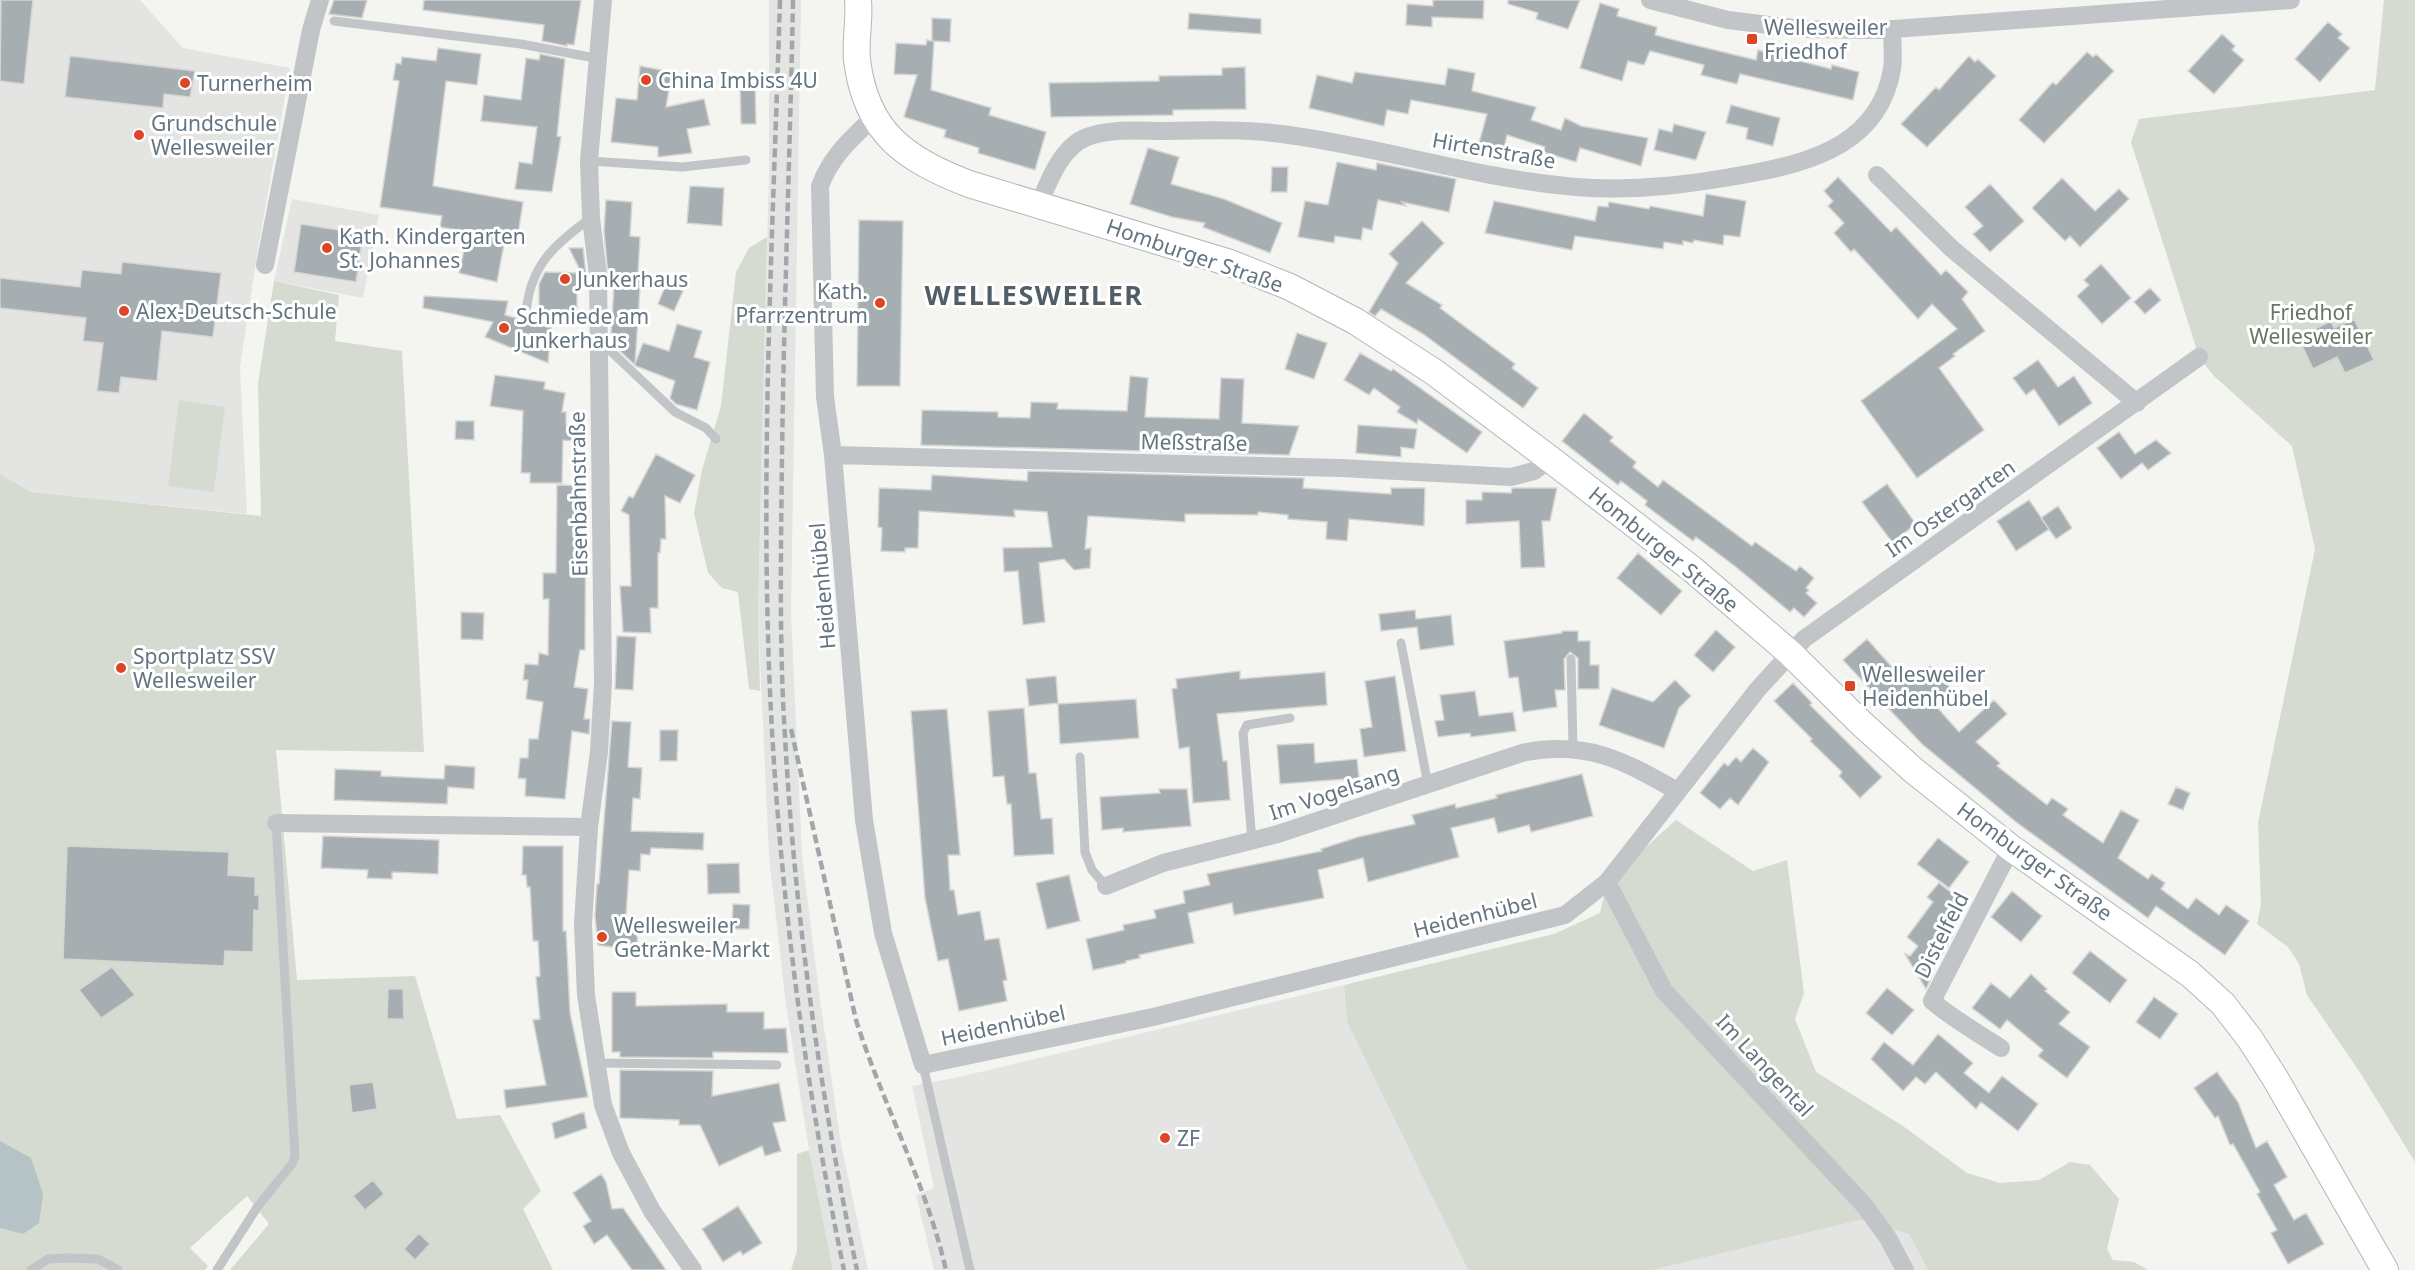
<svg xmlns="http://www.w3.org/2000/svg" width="2415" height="1270" font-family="'Noto Sans',sans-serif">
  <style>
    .built { fill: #e4e5e3 }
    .green { fill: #d5dbd1 }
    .water { fill: #b6c3c6 }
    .building { fill: #a6aeb2; stroke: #d5d5d3; stroke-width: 1.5 }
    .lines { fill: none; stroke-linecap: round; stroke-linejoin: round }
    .secondary-casing { stroke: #b1b7ba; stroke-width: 28 }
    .lane { stroke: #c1c5c8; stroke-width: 9 }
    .street { stroke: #c1c5c8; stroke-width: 18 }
    .secondary { stroke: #fff; stroke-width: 26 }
    .rail { stroke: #a0a7ab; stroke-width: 4.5; stroke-dasharray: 9 4.5; stroke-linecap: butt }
    .poi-dot { fill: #dd4526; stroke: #fff; stroke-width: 2 }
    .labels { text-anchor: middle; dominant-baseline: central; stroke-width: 6; stroke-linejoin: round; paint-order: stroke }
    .poi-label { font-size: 21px; fill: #637580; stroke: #fff; text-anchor: start }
    .street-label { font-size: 21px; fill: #637580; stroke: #fff }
    .park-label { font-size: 21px; fill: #687762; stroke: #fff }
    .district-label { font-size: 27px; font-weight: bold; letter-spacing: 1.5px; fill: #515e65; stroke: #fff }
  </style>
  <rect width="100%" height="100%" fill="#f4f4f0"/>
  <!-- built -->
  <path class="built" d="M0,0h140l43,48 107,20 -33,187 -17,112 7,147 -216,-22 -31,-18z
    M769,0h32l-10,613 11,242 18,145 21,144 27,126h-35l-24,-120 -23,-145 -17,-148 -11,-245 11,-442z
    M292,199l87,16 -16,83 -89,-17z
    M1344,985l3,37 121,248h-534l-18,-75 18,-7 -22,-102 47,-9z
    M1860,1220l49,14 19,36h-276z"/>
  <!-- green -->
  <path class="green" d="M2384,0h31v1162l-54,-88 -54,-79 -8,-31 -11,-17 -31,-23 4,-20 -3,-81 57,-274 -23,-103 -79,-71 -14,-18 -68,-215 8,-23 236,-29z
    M767,237l-9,375 2,79 -11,-2 -11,-97 -16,-4 -14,-15 -14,-60 8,-43 19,-64 15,-134 13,-24z
    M274,281l65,14 -4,46 67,10 22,401 -148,-2 21,230 118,-4 42,143 43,-4 41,76 -18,18 30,61h-323l39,-46 -22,-28 -57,52 18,18 -3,4h-205v-796l31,18 230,24 -3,-133z
    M179,400l46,7 -11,85 -46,-6z
    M1676,820l77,51 34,-11 17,133 -9,26 21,53 87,54 64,47 33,10 39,-3 31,-18 20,3 29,34 -12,50 6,11 21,2 14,8h-220l-19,-36 -49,-14 -208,50h-184l-121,-248 -3,-37 210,-51 46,-21 7,-31z
    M809,1150l24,120h-42l6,-19v-97z"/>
  <!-- water -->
  <path class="water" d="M0,1141l31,17 12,36 -4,29 -16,11 -23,-6z"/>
  <!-- building -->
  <path class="building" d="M1,0h32l-9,84 -24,-3z
    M334,0h33l-5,18 -33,-4z
    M424,0h157l-7,45 -7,-1v2l-25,-5 2,-16 -121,-15z
    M1433,0h51l-1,19 -51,-2v10l-26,-2 1,-21 26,2z
    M1508,0h72l-12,29 -32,-10 2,-6 -30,-9z
    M1600,3l19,6 -2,7 40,11 -2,8 27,7 74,18 2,-10 73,19 1,-4 27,7 -6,28 -113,-26 -3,10 -36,-9 3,-10 -54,-14 -6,14 -16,-4 -6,20 -42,-13z
    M1189,13l72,6v15l-73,-5z
    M932,18l19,1 -1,23 -16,-1 -3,49 60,18 -2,7 57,17 -11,38 -57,-17 1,-5 -35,-11 2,-7 -42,-13 13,-42 -23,-1 2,-31 30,2 1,-5 5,1z
    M2328,22l14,12 -4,4 12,10 -30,34 -25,-23z
    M2222,34l13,12 -3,4 12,10 -30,34 -26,-23z
    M438,48l43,6 -4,31 -31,-4 -13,105 90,16 -5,33 -12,-2 -9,49 -38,-9 9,-41 -28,-5 2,-11 -62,-9 19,-126 -6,-1 3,-17 5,1 1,-7 34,4z
    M2087,52l6,5 3,-3 18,17 -70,72 -25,-23 34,-38 3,3z
    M540,54l25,5 -8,77 4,1 -9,55 -37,-3 4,-27 13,2 5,-37 -56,-6 3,-26 37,5 5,-42 13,2z
    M70,56l125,15 -5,26 -26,-3 -1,14 -98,-11z
    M1969,56l6,6 3,-3 18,17 -69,71 -26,-23 35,-37 3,3z
    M640,66l32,6 -6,35 38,-8 6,26 -23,4 5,24 -34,4v-10l-47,-5 5,-44 21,2z
    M1245,67l1,42 -73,1v5l-122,2 -2,-34 110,-2v-5l63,-1v-7z
    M1448,68l27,5 -3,18 64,16 -5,13 30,10 4,-12 16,8 67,12 -7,28 -61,-18 -4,14 -33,-10 2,-5 -38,-12 -3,13 -25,-5 8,-29 -76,-14 -3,14 -21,-4 -3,16 -75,-18 8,-33 35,8 3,-11 90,13z
    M740,81h15l1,43h-15z
    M1731,105l49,13 -7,28 -27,-7 2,-11 -22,-5z
    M1674,124l32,8 -10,28 -42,-10 5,-21 13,3z
    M1148,148l31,9 -8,27 53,15 58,24 -12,30 -67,-26 2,-4 -33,-6 -42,-13z
    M1337,162l39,8 1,-7 79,16 -7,33 -47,-10 4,4 -28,-6 -6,30 -9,-2 -2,12 -26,-4 -1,7 -36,-6 7,-36 23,4z
    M1272,167h16l-1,25h-16z
    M1838,177l53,55 5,-5 45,48 5,-5 22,22 -6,7 23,32 -32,23 2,2 -16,12 45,62 -67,48 -56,-77 96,-72 -25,-25 -14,15 -64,-70 -3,3 -17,-19 10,-10 -16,-17 5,-5 -9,-10z
    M2062,178l33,33 24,-22 10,10 -49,48 -10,-11 -5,5 -33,-33z
    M1990,184l34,37 -34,31 -17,-18 10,-8 -18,-19z
    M690,186l34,2 -2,38 -35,-3z
    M1706,194l40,7 -6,36 -16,-2 -1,10 -29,-5 -1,3 -10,-2v4l-19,-3 -1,7 -88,-13 -3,14 -87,-17 9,-32 101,20 3,-15 10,1 1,-5 40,7 1,-3 53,10z
    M606,200l26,2 -2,34 10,1 -2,36h3l-6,91 8,-21 26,8 8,-27 25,7 -8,26 16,5 -13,48 -21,-6 -6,-6 5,-17 -39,-15 -19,-18 -6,-13 3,-49h-5l-5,-55z
    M859,220l44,1 -3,165h-43z
    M1422,221l22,22 -38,40 36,22 -2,3 75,56 -3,4 26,20 -15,20 -100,-74 -42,-25 -6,7 -6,-4 29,-49 -9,-9z
    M301,224l62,10 -7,48 -62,-10z
    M569,248h14l4,36z
    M122,262l99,11 -8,64 -51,-6 -5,50 -36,-4 -2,16 -22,-2 6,-48 -20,-2 3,-23 -86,-10v-30l80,9 2,-17 39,4z
    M2101,264l30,34 -29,26 -25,-28 12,-11 -5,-5z
    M545,272l32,1v45l-38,-1v-33z
    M666,284l17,7 -9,20 -16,-7z
    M2150,288l11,12 -16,14 -11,-12z
    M424,296l84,5 -3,14 46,13 -3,35 -63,-26 8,-15 -70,-14z
    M2354,319l20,41 -29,13 -8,-16 -24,12 -15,-32 33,-16 3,7z
    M1297,333l30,10 -13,36 -29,-10z
    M1360,353l31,18 2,-2 89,63 -15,21 -49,-34 -1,5 -20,-12 3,-5 -26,-19 -5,7 -25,-15z
    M2038,360l20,27 16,-11 18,27 -33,23 -25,-37 -8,6 -13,-17z
    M495,375l50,7 -1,7 21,4 -3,19h4v13h6v16l-9,-1 -1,43h-32v-10h-9l2,-62 -33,-5z
    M1130,376l18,2 -3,39 74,2 2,-41 23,1 -2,44 57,3 -10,29 -368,-10 1,-35 76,2v5l32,1 1,-16 27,1 -1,6 70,2z
    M1584,413l29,24 -3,4 26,21 -3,5 25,20 5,-7 89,66 3,-4 41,29 4,-5 14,12 -8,10 3,2 -3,3 11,10 -13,14 -10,-9 -4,4 -54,-45 -40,-30 -3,4 -48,-36 2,-4 -26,-20 -3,4 -56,-44z
    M456,421h18v19l-19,-1z
    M1358,425l59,4 -3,20 -13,-2v10l-45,-4z
    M2119,432l16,22 21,-14 15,13 -23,17 -6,-7 -21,16 -24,-31z
    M656,454l39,21 -15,28 -15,-7 1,43h-5l-1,14h-2v55h-8l1,25 -28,-1 -3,-46h11l-2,-71 -8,-4 8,-15 4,2z
    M1028,471l276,7 -1,10 88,6v-6h34l-1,38 -75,-7 -2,22 -21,-2 1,-17 -39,-3v-4l-30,-3v3l-73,-1v8l-97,-6 -3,33 6,-1 -1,20 -16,2 -10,-11 -25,4 6,59 -22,3 -5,-54 -14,1 -1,-24 49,-1 -5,-35 -33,-2 1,7 -96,-6 -1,37h-13v4l-24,-1 1,-23 -4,-1 1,-39 52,2 1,-15 95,6z
    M1887,484l29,40 -24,18 -30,-40z
    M557,485l29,1 -1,164h-5l-6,37 14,2 -4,30h6l-1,15 -17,-3 -7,68 -40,-3 1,-17 -8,-1 2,-20h8l1,-19h9l5,-37 -17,-3 2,-19h-5l2,-16 13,1 1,-12 9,2 1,-56h-6v-26h13z
    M1512,488h45l-7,33h-8l3,46 -24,1 -2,-47 -53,3v-24h16v-8l29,1z
    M2029,500l20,29 -33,22 -19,-30z
    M2058,506l14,22 -16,11 -15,-21z
    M1638,553l44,38 -21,24 -44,-37z
    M1415,610l1,9 35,-4 3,30 -34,5 -3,-23 -36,4 -2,-17z
    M461,612l23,1 -1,27 -22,-1z
    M1716,630l19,17 -22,25 -19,-17z
    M1562,631h16v10h12v24h9v24h-21v-31l-8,-6 -6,7 1,31h-10l2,17 -34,5 -5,-35 -9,1 -5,-37 58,-8z
    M617,636l19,1 -3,53 -18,-1z
    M1867,639l39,44 24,-17 22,24 -17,15 24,27 35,-32 13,14 -31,28 24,21 -3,3 50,39 5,-7 16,11 -5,6 40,28 18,-33 18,10 -21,38 30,21 4,-5 13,9 -4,6 27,20 8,-11 23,17 7,-10 23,16 -24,34 -69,-49 -8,12 -132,-96 -94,-78 -79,-84z
    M1240,671v8l85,-7 2,33 -110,9 6,47h4l3,39 -37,3 -4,-56 -10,2 -7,-60 5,-1 -1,-9z
    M1056,676l2,27 -29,3 -3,-27z
    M1395,676l11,75 -42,6 -4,-28 12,-2 -7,-46z
    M1675,680l16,16 -12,12 -15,40 -65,-23 13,-37 41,14z
    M1793,683l19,20 -2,2 72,72 -22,21 -21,-22 3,-4 -32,-31 2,-2 -38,-38z
    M1475,691l4,25 34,-4 3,19 -45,6 -1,-4 -32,4 -3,-16 9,-1 -4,-25z
    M1136,699l3,39 -79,6 -2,-40z
    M1024,708l5,65h7l5,46 11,-1 2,36 -40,2 -3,-52h-4l-3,-28 -11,1 -5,-66z
    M947,709l13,146h-12l2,35h4l4,25 22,-4 5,29 14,-2 8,42 -4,1 4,20 -48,10 -11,-52 -10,2 -13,-63 -14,-187z
    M612,721l19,1 -3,45 14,1 -2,31 -7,-1 -2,33 73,2 -1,17 -52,-2 -1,7 -9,-1 -1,17 -11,-1 -3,46 10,1 2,34 -40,-6 -3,-29 2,-32h2z
    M660,730h18l-1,31h-17z
    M1314,743l1,20 42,-4 2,19 -79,6 -3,-39z
    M1753,748l16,14 -31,43 -8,-7 -10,11 -20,-16 24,-30 4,3 8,-9 5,5z
    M445,765l30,2 -1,22 -26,-2 -1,17 -113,-4 1,-31 46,2v5l63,3z
    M1582,774l11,42 -62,16 -2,-7 -31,8 -4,-15 -43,10 8,29 -91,25 -5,-24 -45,12 6,28 -90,17 -2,-12 -44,10 6,30 -55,12 1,3 -14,3v2l-33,7 -7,-31 38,-9 -1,-5 33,-7 -2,-8 31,-7 -2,-12 27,-6 -3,-11 115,-23 -1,-2 37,-12 57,-13 -3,-9 43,-11 1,4 41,-10 -1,-3z
    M2176,787l14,6 -7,17 -15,-6z
    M1159,789h28l4,37 -68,6v-4l-21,2 -2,-33 60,-4z
    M323,836l116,4 -1,34 -46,-2v7l-25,-1 1,-8 -47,-2z
    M1938,838l31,24 -20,26 -32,-24z
    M67,846l162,6 -1,23 27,2v18h4v16l-5,-1 -1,42 -28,-1 -1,15 -161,-7z
    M523,846h40v85h3l4,82 18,84 -82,11 -2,-18 42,-5 -13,-65 7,-1 -4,-42 4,-1 -2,-35h-5l-3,-54h-3l-1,-12h-4z
    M739,863l1,30 -32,1 -1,-30z
    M1069,875l11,46 -33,8 -11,-46z
    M1939,883l24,19 -19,29 8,6 -21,36 2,1 -7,15 -21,-35 5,2 8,-10 -11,-9 26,-35 -6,-5z
    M2012,891l30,25 -21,26 -30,-25z
    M733,904l17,1 -1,24h-17z
    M2090,951l37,29 -17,23 -38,-30z
    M112,967l23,28 -34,23 -22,-28z
    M2031,974l16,15 -2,2 25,21 -11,12 31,23 -23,31 -29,-22 5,-6 -36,-30 -7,9 -28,-21 19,-25 19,15z
    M1887,988l27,22 -22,25 -26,-22z
    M388,989h15l1,30h-17z
    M612,992h24v14l91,-2v8h37v17l22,-1 2,25 -75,-1v6l-93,-1v-5h-8z
    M2154,997l24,17 -18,25 -24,-17z
    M1938,1034l35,29 -9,10 25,20 13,-17 36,28 -20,27 -37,-29 -5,7 -40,-37 -11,12 -9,-7 -13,14 -32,-32 13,-17 29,23z
    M620,1070l93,1 -1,25 67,-13 7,38 -13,2 8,28 -16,5 -3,-10 -43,20 -19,-41h-21v-5l-59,-2z
    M2217,1072l21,30 18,46 11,-7 20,36 -13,8 20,35 12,-7 18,31 -36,20 -17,-31 6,-3 -20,-36 3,-2 -27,-48 -3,1 -12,-29 -3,2 -21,-30z
    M373,1082l4,27 -25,4 -3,-28z
    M584,1112l3,16 -32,11 -3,-16z
    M601,1174l5,8 6,27 11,-1 43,62h-34l-25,-35 -13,9 -11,-18 8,-5 -18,-28z
    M373,1180l11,14 -19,16 -12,-14z
    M738,1206l24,37 -19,12 -3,-4 -17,11 -21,-33z
    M419,1233l11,11 -15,16 -11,-11z"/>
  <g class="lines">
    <!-- secondary casing -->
    <g class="secondary-casing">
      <path id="secondary" d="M858,0c2,20 -3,40 -1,60 9,73 48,99 112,124l261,79 60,24 65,34 79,51 116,87 142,110 98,84 72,71 51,46 98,78 179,126 33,30 27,35 25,39 110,192"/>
    </g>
    <!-- lane -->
    <path class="lane" d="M334,21l187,23 79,15
      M589,161l93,6 64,-7
      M526,315c3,-48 27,-70 65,-97
      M600,341l75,71 31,16 10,11
      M1401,643l27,142
      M1571,659l2,89
      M1080,757l5,95 7,18 14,16
      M1252,841l-9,-108 4,-8 43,-7
      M595,1063l182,2
      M923,1065l47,205
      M31,1270l17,-11 18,-1 32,1 20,11
      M217,1270l41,-64 34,-42 3,-8 -19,-333"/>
    <!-- street -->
    <path class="street" d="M603,0l-14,161 2,57 7,57 5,408 -4,69 -10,75 -6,97 3,71 17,110 18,48 31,58 41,59
      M1650,0l78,20 74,9 78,1 411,-30
      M874,117c-23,22 -43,39 -54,69l5,211 8,58 31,365 19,113 40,132 230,-48 412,-102 42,-33 151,-193 46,-50 395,-282
      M1877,175l74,73 186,155
      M1039,204c10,-23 22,-57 48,-67 24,-9 53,-6 78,-6 41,-1 83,-2 124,4 96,13 190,44 287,52 59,5 118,-3 177,-14 62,-11 127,-32 139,-104 2,-12 0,-27 0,-39
      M265,265l46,-235 9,-30
      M833,455l508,13 170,9 23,-6 16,-12
      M276,823l313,4
      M1607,882l57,109 200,214 24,33 17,32
      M1106,886l57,-23 115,-29 244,-81c64,-13 101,7 155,38
      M2001,1048c-23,-15 -48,-29 -69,-47l79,-153"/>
    <!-- secondary -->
    <use href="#secondary" class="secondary"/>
    <!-- rail -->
    <path class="rail" d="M780,0c-7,230 -20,462 -10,692 9,195 34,388 74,578
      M793,0c-3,152 -9,303 -11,455 -1,94 -3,188 3,282 10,180 35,357 72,533
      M791,729l65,291c27,85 70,163 90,250"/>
  </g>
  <!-- markers -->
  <g class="poi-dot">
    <rect x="1746" y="33" width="12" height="12" rx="3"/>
    <circle cx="646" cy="80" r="6"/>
    <circle cx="185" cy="83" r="6"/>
    <circle cx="139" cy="135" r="6"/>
    <circle cx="327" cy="248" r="6"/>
    <circle cx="565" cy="279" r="6"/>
    <circle cx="880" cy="303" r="6"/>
    <circle cx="124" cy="311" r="6"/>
    <circle cx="504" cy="328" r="6"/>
    <circle cx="121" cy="668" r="6"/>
    <rect x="1844" y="680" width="12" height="12" rx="3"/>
    <circle cx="602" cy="937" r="6"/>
    <circle cx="1165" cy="1138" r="6"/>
  </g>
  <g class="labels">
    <!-- poi labels -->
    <g class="poi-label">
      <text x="1764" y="27">Wellesweiler<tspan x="1764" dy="24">Friedhof</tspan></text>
      <text x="658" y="80">China Imbiss 4U</text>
      <text x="197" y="83">Turnerheim</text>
      <text x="151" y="123">Grundschule<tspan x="151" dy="24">Wellesweiler</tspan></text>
      <text x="339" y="236">Kath. Kindergarten<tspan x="339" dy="24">St. Johannes</tspan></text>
      <text x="577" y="279">Junkerhaus</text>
      <text x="868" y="291" text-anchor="end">Kath.<tspan x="868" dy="24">Pfarrzentrum</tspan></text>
      <text x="136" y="311">Alex-Deutsch-Schule</text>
      <text x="516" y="316">Schmiede am<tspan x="516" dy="24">Junkerhaus</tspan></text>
      <text x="133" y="656">Sportplatz SSV<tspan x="133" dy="24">Wellesweiler</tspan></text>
      <text x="1862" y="674">Wellesweiler<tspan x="1862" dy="24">Heidenhübel</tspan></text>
      <text x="614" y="925">Wellesweiler<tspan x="614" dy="24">Getränke-Markt</tspan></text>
      <text x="1177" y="1138">ZF</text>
    </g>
    <!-- street labels -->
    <g class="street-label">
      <text transform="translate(1494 150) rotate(10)">Hirtenstraße</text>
      <text transform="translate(1195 255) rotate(19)">Homburger Straße</text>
      <text transform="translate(1194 442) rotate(1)">Meßstraße</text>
      <text transform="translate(578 494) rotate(-91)">Eisenbahnstraße</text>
      <text transform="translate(1950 508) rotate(-35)">Im Ostergarten</text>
      <text transform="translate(1664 549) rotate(39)">Homburger Straße</text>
      <text transform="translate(822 586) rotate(-95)">Heidenhübel</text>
      <text transform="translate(1334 792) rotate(-18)">Im Vogelsang</text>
      <text transform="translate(2035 861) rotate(36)">Homburger Straße</text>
      <text transform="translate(1475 915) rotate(-14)">Heidenhübel</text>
      <text transform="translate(1941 935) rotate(-63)">Distelfeld</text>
      <text transform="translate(1003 1025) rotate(-12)">Heidenhübel</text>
      <text transform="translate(1765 1065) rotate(47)">Im Langental</text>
    </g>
    <!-- park labels -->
    <g class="park-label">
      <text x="2311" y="312">Friedhof<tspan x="2311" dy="24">Wellesweiler</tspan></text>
    </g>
    <!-- district labels -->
    <g class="district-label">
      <text x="1034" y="294">WELLESWEILER</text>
    </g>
  </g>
</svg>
